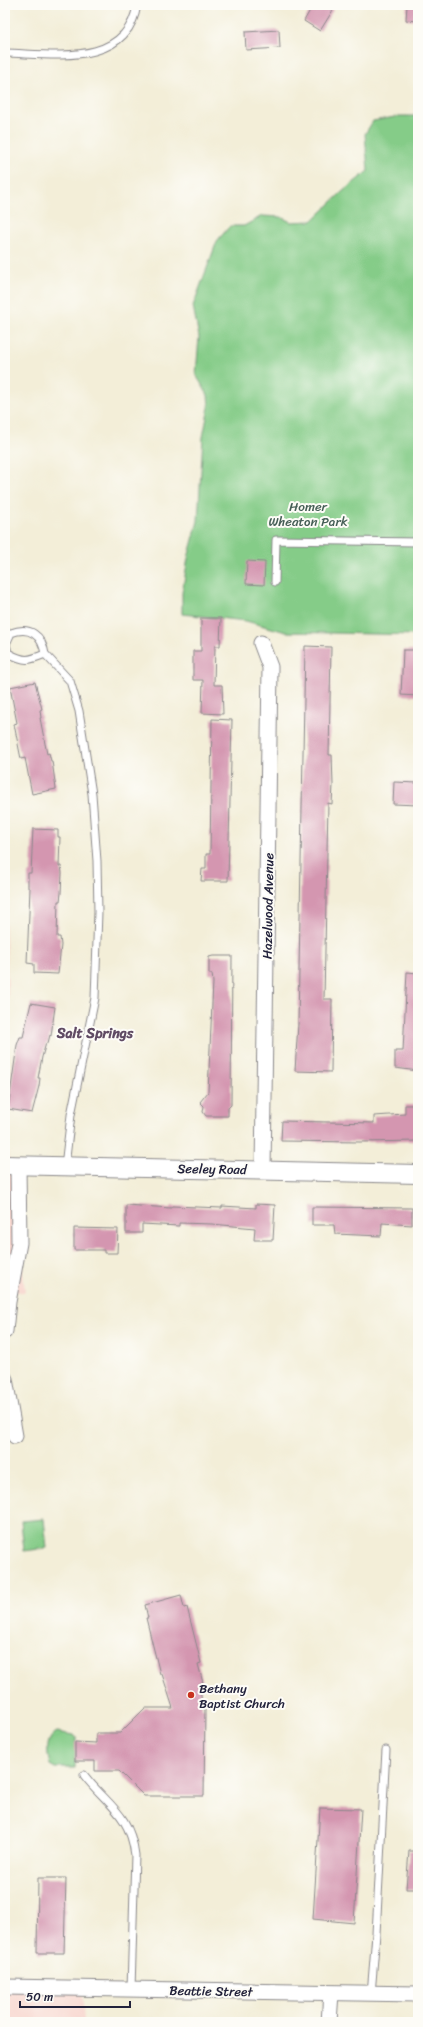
<svg xmlns="http://www.w3.org/2000/svg" width="423" height="2027" font-family="Sriracha,sans-serif">
  <style>
    .built { fill: #f7d1c9 }
    .green { fill: #85cc88; stroke: #547762 }
    .building { fill: #d496b0 }
    .lines { fill: none; stroke-linecap: round; stroke-linejoin: round }
    .service-casing { stroke: #8a888a; stroke-width: 9 }
    .minor-casing { stroke: #8a888a; stroke-width: 17 }
    .tertiary-casing { stroke: #8a888a; stroke-width: 20 }
    .service { stroke: #fff; stroke-width: 7 }
    .minor { stroke: #fff; stroke-width: 15 }
    .tertiary { stroke: #fff; stroke-width: 18 }
    .poi-dot { fill: #c8321e; stroke: #fdfcf7; stroke-width: 1.5 }
    .labels { text-anchor: middle; dominant-baseline: central; stroke-width: 4; stroke-linejoin: round; paint-order: stroke }
    .park-label { font-size: 13px; fill: #455e56; stroke: #fdfcf7 }
    .street-label { font-size: 13px; fill: #22223b; stroke: #fdfcf7 }
    .poi-label { font-size: 13px; fill: #22223b; stroke: #fdfcf7; text-anchor: start }
    .neighbourhood-label { font-size: 14px; font-weight: bold; fill: #604b64; stroke: #fdfcf7 }
  </style>
  <rect width="100%" height="100%" fill="#fdfcf7"/>
  <filter id="ink" filterUnits="userSpaceOnUse"><feTurbulence type="fractalNoise" baseFrequency=".025" numOctaves="2"/><feDisplacementMap in="SourceGraphic" scale="8" xChannelSelector="R" yChannelSelector="G"/><feConvolveMatrix kernelMatrix="1 2 1 2 8 2 1 2 1" color-interpolation-filters="sRGB"/></filter>
  <filter id="wash" filterUnits="userSpaceOnUse"><feTurbulence type="fractalNoise" baseFrequency=".012" numOctaves="4" result="noise"/><feDisplacementMap in="SourceGraphic" scale="16" xChannelSelector="R" yChannelSelector="G"/><feGaussianBlur stdDeviation="0.9" result="paint"/><feColorMatrix in="noise" values="0 0 0 0 0 0 0 0 0 0 0 0 0 0 0 0 0 1.4 0 .05"/><feComposite in="paint" operator="in"/></filter>
  <g filter="url(#wash)">
    <rect width="100%" height="100%" fill="#f3eed8"/>
    <!-- built -->
    <path class="built" d="M5,911l3,84 -3,35z
      M5,1133l9,53 11,106 -20,-1z
      M5,1987l77,1 2,34h-79z"/>
    <!-- green -->
    <path class="green" d="M400,116h18v519l-132,-3 -40,-11 -64,-7v-21l6,-35 10,-37 5,-84 6,-30 -1,-12 -12,-20 3,-38 -6,-31 24,-65 13,-15h14l18,-10 19,1 10,5 21,-1 30,-29 26,-21 -3,-37 8,-13z
      M44,1519l3,29 -23,3 -3,-30z
      M57,1732l17,3 2,2 -1,31h-20l-5,-3c-3,-13 -5,-26 7,-33z"/>
    <g id="blocks">
      <!-- building -->
      <path class="building" d="M313,5h12l8,5 -13,21 -16,-10z
        M407,5h11v16l-12,-1z
        M279,30l1,18 -34,2 -1,-18z
        M247,561l18,1 -1,23 -18,-1z
        M201,618h20l-1,28h-5l-1,39h8l1,29 -21,-1 1,-33h-10v-29h8z
        M305,646l26,1 -2,108h3l1,30 -1,19 -4,-1 -4,196h8l-1,73 -36,-1 3,-47z
        M403,650h15v46l-17,-1z
        M35,682l7,27 -2,1 1,8h-1l7,36 2,-1 2,8h1l4,28 -24,5 -7,-36 -4,1 -7,-35 3,-1 -7,-36z
        M212,719l20,1 -4,161h-27l1,-12h4v-15h4z
        M394,782l24,1v22l-25,-1z
        M33,829l25,1v7h2l-1,29h2l1,7 -1,20 -1,8h-2l-1,36h3l1,8 -3,29 -24,-1v-9l-7,-1 3,-75h-2v-15h3z
        M213,956h19l-1,149 -3,3v8h-22l-3,-4 1,-6 -4,-4 8,-10 5,-110 -1,-8h-3v-17z
        M407,972l11,1v98l-23,-3v-17h8z
        M31,1003l24,4 -4,29 -1,-1 -2,8h-2l-4,14 -4,21h2l-1,8 -7,27 -24,-4 9,-64 3,-8h3z
        M405,1105h13v36l-58,1 -79,-1 1,-20 92,2v-7l31,-2z
        M256,1204l19,1 -2,35h-19l1,-12 -43,-4 -33,-1v3l-37,-2v9h-16v-28l45,3 1,-2 50,2v-2l34,2z
        M312,1207l100,1v17l-30,-2 -1,13 -46,-2 -1,-9h-22z
        M74,1228l44,1 -1,24h-13v-3h-30z
        M181,1595l3,13 3,-1 14,56 -3,1 5,19h-3l2,25h3l-1,88h-60l-25,-25h-24v-10h-20v-19l21,1v-10h24l25,-25h28l-11,-34h-2l-14,-56h2l-3,-13z
        M320,1808l41,1 -7,114 -41,-4z
        M409,1851h9v38h-12z
        M38,1878h28l-2,75h-27z"/>
    </g>
  </g>
  <g filter="url(#ink)">
    <use href="#blocks" fill-opacity="0" stroke="#8a888a" stroke-width="1"/>
    <g class="lines">
      <!-- service casing -->
      <g class="service-casing">
        <path id="service" d="M5,53c47,1 122,15 132,-48
          M275,582l1,-42 142,2
          M45,654c-3,-19 -15,-28 -34,-21l-5,11 2,9c17,9 20,8 37,1l25,27 9,30 13,83 5,67 1,51 -3,86 -24,117 -6,51
          M84,1775c23,30 46,38 51,80l-4,134
          M371,1994l5,-60 10,-184"/>
      </g>
      <!-- minor casing -->
      <g class="minor-casing">
        <path id="minor" d="M261,643l9,24 -7,503
          M5,1331l3,-29 11,-59 -1,-78
          M5,1379l10,57
          M5,1987l413,7
          M329,2022l2,-29"/>
      </g>
      <!-- tertiary casing -->
      <g class="tertiary-casing">
        <path id="tertiary" d="M5,1165l413,9"/>
      </g>
      <!-- service -->
      <use href="#service" class="service"/>
      <!-- minor -->
      <use href="#minor" class="minor"/>
      <!-- tertiary -->
      <use href="#tertiary" class="tertiary"/>
    </g>
  </g>
  <!-- markers -->
  <circle class="poi-dot" cx="191" cy="1695" r="4"/>
  <g class="labels">
    <!-- park labels -->
    <g class="park-label">
      <text x="308" y="506">Homer<tspan x="308" dy="15">Wheaton Park</tspan></text>
    </g>
    <!-- street labels -->
    <g class="street-label">
      <text transform="translate(268 906) rotate(-89)">Hazelwood Avenue</text>
      <text transform="translate(212 1169) rotate(1)">Seeley Road</text>
      <text transform="translate(211 1991) rotate(1)">Beattie Street</text>
    </g>
    <!-- poi labels -->
    <g class="poi-label">
      <text x="199" y="1688">Bethany<tspan x="199" dy="15">Baptist Church</tspan></text>
    </g>
    <!-- neighbourhood labels -->
    <g class="neighbourhood-label">
      <text x="95" y="1033">Salt Springs</text>
    </g>
  </g>
  <!-- margin -->
  <rect width="423" height="2027" fill="none" stroke="#fdfcf7" stroke-width="20"/>
  <!-- scale -->
  <path d="M20 2001v6h110v-6" fill="none" stroke="#22223b" stroke-width="2"/>
  <text x="26" y="2001" font-size="12" fill="#22223b" stroke="#fdfcf7" stroke-width="3" paint-order="stroke">50 m</text>
</svg>
